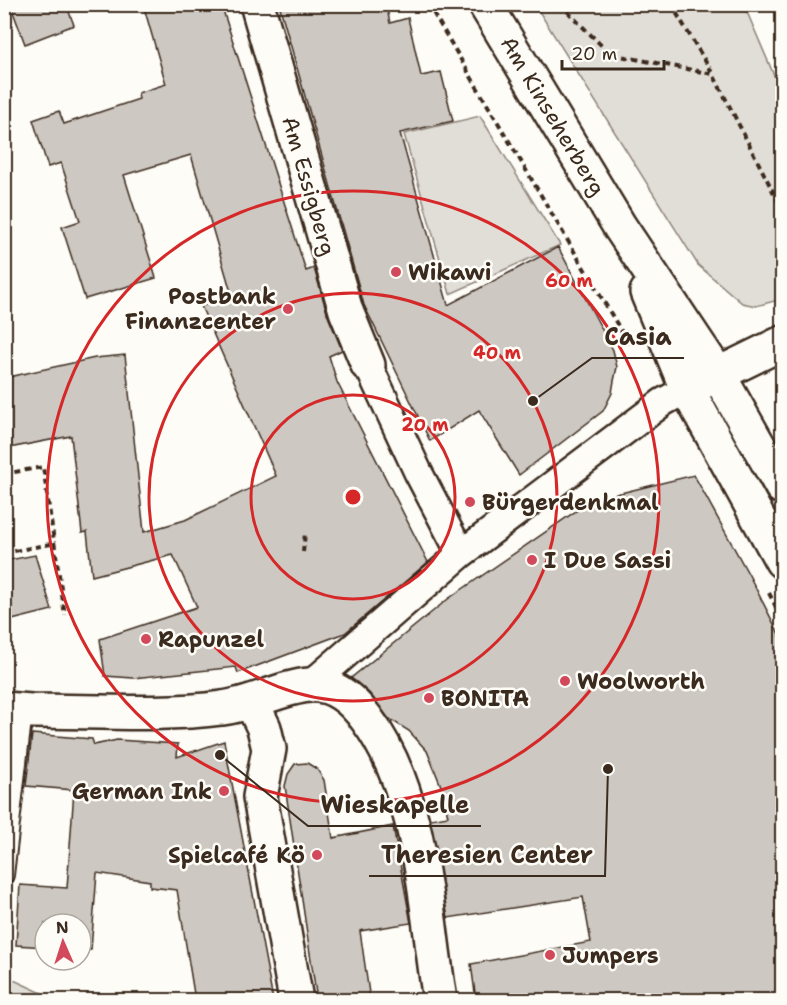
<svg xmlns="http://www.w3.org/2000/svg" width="787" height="1005" font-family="'Shantell Sans',sans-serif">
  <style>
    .green { fill: #e1ded7; stroke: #8e847a; stroke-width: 1.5 }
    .building { fill: #cdc8c2; stroke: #3b2a1e; stroke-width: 1.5 }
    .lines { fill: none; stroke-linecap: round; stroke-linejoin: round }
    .service-casing { stroke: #3b2a1e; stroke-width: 22 }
    .pedestrian-casing { stroke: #3b2a1e; stroke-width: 32 }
    .minor-casing { stroke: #3b2a1e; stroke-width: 38 }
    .tertiary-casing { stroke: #3b2a1e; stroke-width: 38 }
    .secondary-casing { stroke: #3b2a1e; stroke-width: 38 }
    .path { stroke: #3b2a1e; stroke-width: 4; stroke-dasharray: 6 4.5; stroke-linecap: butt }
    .service { stroke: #fdfcf7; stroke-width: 18 }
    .pedestrian { stroke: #fdfcf7; stroke-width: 27 }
    .minor { stroke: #fdfcf7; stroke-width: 33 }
    .tertiary { stroke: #fdfcf7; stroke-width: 33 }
    .secondary { stroke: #fdfcf7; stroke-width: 33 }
    .ring { fill: none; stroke: #d62828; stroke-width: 3 }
    .poi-dot { fill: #d1495b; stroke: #fdfcf7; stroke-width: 2 }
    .labels { text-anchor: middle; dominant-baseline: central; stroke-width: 5; stroke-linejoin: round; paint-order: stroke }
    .street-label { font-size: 22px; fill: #3b2a1e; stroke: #fdfcf7 }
    .poi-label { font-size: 22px; font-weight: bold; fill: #3b2a1e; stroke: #fdfcf7; text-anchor: start }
    .centre { fill: #d62828; stroke: #fdfcf7; stroke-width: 3 }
    .ring-label { font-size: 18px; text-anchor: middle; font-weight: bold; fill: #d62828; stroke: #fdfcf7; stroke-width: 5; stroke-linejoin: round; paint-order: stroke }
    .leader { fill: none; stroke: #3b2a1e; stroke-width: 2 }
    .callout-dot { fill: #3b2a1e; stroke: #fdfcf7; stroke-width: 2 }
    .callout-label { font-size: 24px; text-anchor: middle; font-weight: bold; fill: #3b2a1e; stroke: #fdfcf7; stroke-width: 5; stroke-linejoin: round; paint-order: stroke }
  </style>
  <rect width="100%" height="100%" fill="#fdfcf7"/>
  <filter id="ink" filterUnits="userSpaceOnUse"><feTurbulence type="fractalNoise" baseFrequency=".0167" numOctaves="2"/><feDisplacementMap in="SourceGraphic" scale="12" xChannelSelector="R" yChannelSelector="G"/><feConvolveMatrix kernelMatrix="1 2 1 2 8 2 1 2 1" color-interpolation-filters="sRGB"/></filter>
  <g filter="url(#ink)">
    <!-- green -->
    <path class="green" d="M535,5h209l38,89v205l-26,7 -14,-3 -44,-38z
      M480,116l80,129 -110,49 -46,-160z
      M5,976l50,23v1h-50z"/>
    <!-- building -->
    <path class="building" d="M10,4h56l8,21 -49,19z
      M143,4h78l85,267 8,-3 14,48 14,34 -13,6 8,26 91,180 -83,71 -107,40 -2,-6 -103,11 -28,-2 -5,-37 97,-32 -24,-52 -81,21 -5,-44 -5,1 -11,-97 -67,13v-71l91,-20 30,-3 19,177 41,-12 91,-44 -75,-170 32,-7 -42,-144 -67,20 32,103 -71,21 -23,-72 18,-6 -19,-58 -13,4 -15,-47 26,-9 5,13 75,-25 -1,-6 28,-9z
      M279,4h107l4,19 18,-5 13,58 20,-4 12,49 -53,12 48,172 110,-58 55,103 4,17 -3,14 -2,12 -9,18 -84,64 -40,-65 -49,31 -66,-136z
      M694,475l56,102 33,65v358h-307l-5,-36 120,-22 -8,-45 -135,21 -18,-99 18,-3 -7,-30 -14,-35 -18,-20 -21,-13 -19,-25 -18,-15 97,-79 144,-99z
      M35,555l17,55 -48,12v-61z
      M4,732l5,1 -5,40z
      M32,734l60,5 2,6 23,-5 61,4 -1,13 47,-16 49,259h-78l-18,-110 -27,-3v-6l-53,-8 -6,77h-10v-26h-36v23l-29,-2 4,-60 47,3 7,-98 -48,-4z
      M307,763l10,6 7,11 9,58 60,-12 18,97 -51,8 10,69h-53l-32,-214 3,-12 7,-10z"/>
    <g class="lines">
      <!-- service casing -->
      <g class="service-casing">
        <path id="service" d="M4,875l19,-164"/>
      </g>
      <!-- pedestrian casing -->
      <g class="pedestrian-casing">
        <path id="pedestrian" d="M368,365l50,107 43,82
          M310,685l151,-131 202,-152 24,-13"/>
      </g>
      <!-- minor casing -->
      <g class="minor-casing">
        <path id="minor" d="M257,4l89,307 22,54
          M692,387l90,-44"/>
      </g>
      <!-- tertiary casing -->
      <g class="tertiary-casing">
        <path id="tertiary" d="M251,701l13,27 5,21 -9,48 36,203
          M4,709l27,2c62,0 131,5 191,-3 29,-3 60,-21 88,-23 24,-2 43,16 56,33 57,76 59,190 74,282"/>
      </g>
      <!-- secondary casing -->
      <g class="secondary-casing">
        <path id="secondary" d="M485,4l135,223 98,147 64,113
          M647,292l40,97 95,172"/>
      </g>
      <!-- path -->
      <path class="path" d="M428,4l202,342
        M560,4l50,50 103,20 69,135
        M671,4l42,70
        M4,474l39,-7 22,148
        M303,552l2,-19
        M4,553l52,-10
        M769,593l13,26"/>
      <!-- service -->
      <use href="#service" class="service"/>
      <!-- pedestrian -->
      <use href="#pedestrian" class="pedestrian"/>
      <!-- minor -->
      <use href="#minor" class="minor"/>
      <!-- tertiary -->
      <use href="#tertiary" class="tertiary"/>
      <!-- secondary -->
      <use href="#secondary" class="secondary"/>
    </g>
  </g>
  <!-- distance rings -->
  <g class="ring">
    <circle cx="353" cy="497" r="102"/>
    <circle cx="353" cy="497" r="204"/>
    <circle cx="353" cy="497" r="306"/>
  </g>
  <!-- markers -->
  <g class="poi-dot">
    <circle cx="396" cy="272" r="6"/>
    <circle cx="288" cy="309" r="6"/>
    <circle cx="470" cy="502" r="6"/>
    <circle cx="532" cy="560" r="6"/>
    <circle cx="146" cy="639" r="6"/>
    <circle cx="565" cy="681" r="6"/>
    <circle cx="429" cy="698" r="6"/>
    <circle cx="224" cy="791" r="6"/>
    <circle cx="317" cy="855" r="6"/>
    <circle cx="550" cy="955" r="6"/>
  </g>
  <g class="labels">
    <!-- street labels -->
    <g class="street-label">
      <text transform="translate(553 116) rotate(59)">Am Kinseherberg</text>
      <text transform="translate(309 186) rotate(74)">Am Essigberg</text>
    </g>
    <!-- poi labels -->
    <g class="poi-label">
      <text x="408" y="272">Wikawi</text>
      <text x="276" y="296" text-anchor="end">Postbank<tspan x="276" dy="25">Finanzcenter</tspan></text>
      <text x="482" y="502">Bürgerdenkmal</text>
      <text x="544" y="560">I Due Sassi</text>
      <text x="158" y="639">Rapunzel</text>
      <text x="577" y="681">Woolworth</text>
      <text x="441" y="698">BONITA</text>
      <text x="212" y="791" text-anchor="end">German Ink</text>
      <text x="305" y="855" text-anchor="end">Spielcafé Kö</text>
      <text x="562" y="955">Jumpers</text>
    </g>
  </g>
  <circle cx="353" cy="497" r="9" class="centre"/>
  <g class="ring-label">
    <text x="569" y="287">60 m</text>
    <text x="497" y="359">40 m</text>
    <text x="425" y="431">20 m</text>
  </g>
  <!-- callouts -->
  <path class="leader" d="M533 401L592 358H684M220 755L308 826H481M608 769L605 876H369"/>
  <g class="callout-dot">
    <circle cx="533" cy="401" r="6"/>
    <circle cx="220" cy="755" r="6"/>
    <circle cx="608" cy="769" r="6"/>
  </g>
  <g class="callout-label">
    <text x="638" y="345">Casia</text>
    <text x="395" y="813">Wieskapelle</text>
    <text x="487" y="863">Theresien Center</text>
  </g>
  <!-- margin -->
  <rect width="787" height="1005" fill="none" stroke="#fdfcf7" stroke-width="24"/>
  <rect x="12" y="12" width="763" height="981" fill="none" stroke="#3b2a1e" stroke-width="2" filter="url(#ink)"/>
  <!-- north arrow -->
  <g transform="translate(63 942) rotate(357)"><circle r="28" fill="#fdfcf7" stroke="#afa8a0" stroke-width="1.5"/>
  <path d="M0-4.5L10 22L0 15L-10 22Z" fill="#d1495b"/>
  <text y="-9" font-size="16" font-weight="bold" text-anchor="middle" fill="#3b2a1e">N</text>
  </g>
  <!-- scale -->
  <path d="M562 60v9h102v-9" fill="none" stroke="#3b2a1e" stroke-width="3"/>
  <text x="571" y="60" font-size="18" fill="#3b2a1e" stroke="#fdfcf7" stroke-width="4.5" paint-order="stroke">20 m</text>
</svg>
